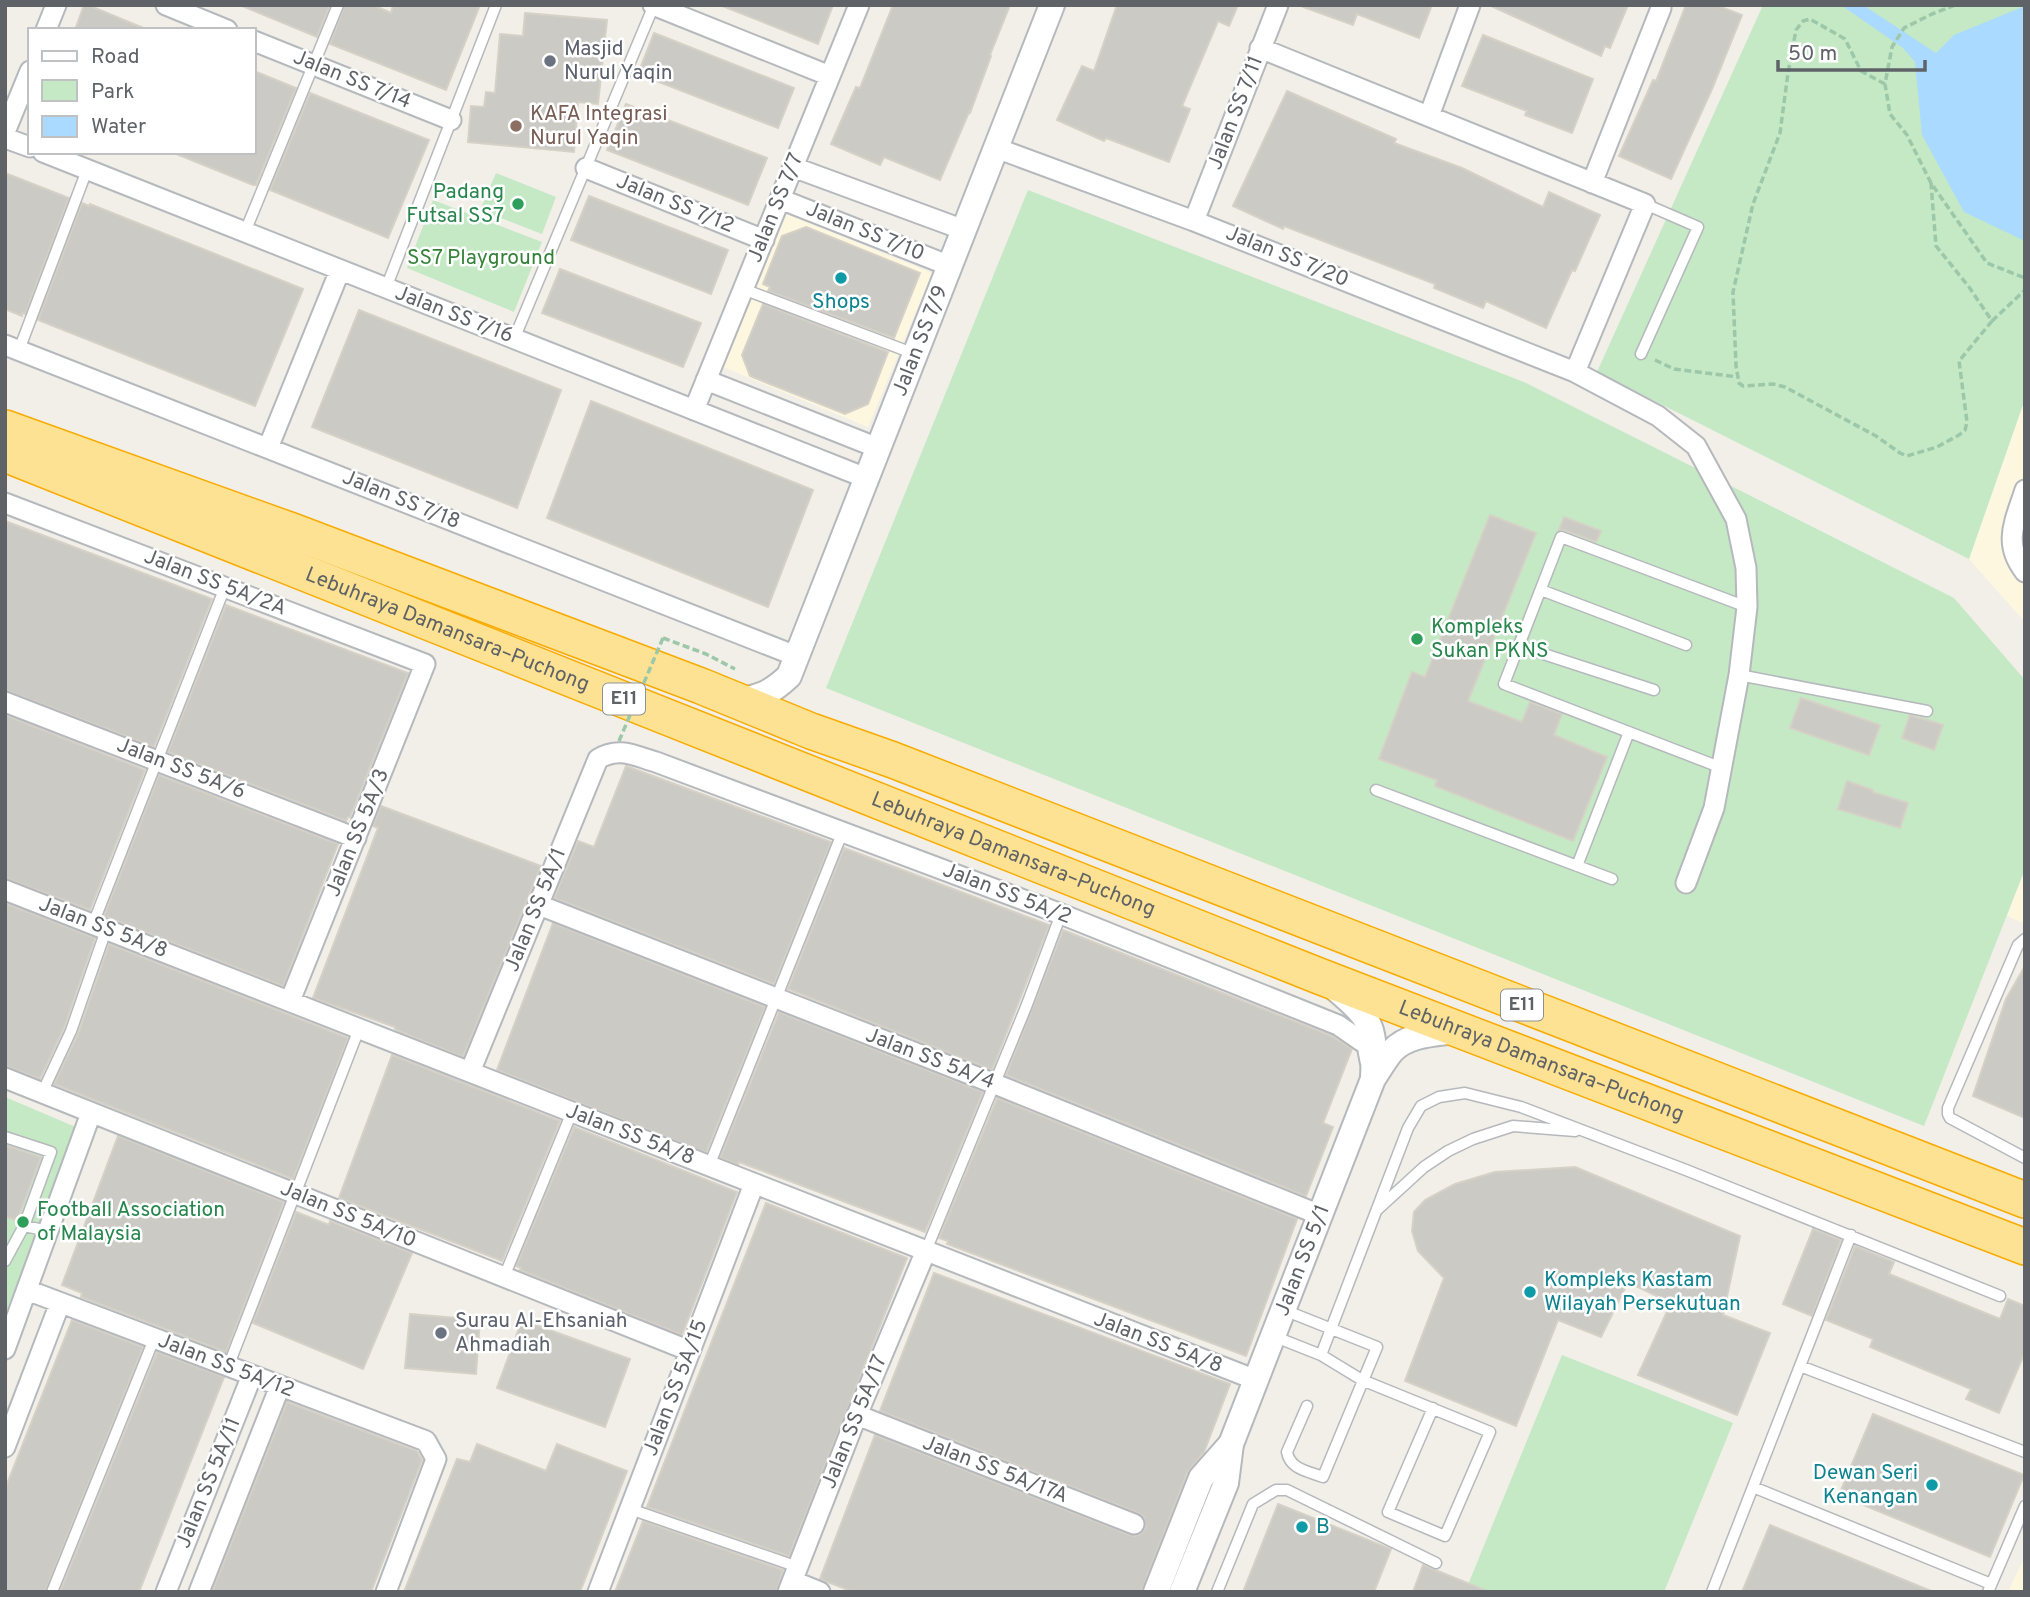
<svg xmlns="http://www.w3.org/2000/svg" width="2030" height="1597" font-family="Overpass,sans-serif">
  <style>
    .commercial { fill: #fef7e0 }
    .green { fill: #c5e8c5 }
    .water { fill: #aadaff }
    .building { fill: #cccac5; stroke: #d6d1c6; stroke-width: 2 }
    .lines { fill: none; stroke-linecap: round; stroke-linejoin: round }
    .service-casing { stroke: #b5b8bc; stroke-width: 13 }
    .minor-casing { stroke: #b5b8bc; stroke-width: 23 }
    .tertiary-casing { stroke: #b5b8bc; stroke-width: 28 }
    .motorway-casing { stroke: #f9ab00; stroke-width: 38 }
    .path { stroke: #9cc7a9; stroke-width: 3.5; stroke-dasharray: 7 3.5; stroke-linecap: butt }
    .service { stroke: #fff; stroke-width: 10 }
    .minor { stroke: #fff; stroke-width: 19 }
    .tertiary { stroke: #fff; stroke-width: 24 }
    .motorway { stroke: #fde293; stroke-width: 35 }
    .path-bridge { stroke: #9cc7a9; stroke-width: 3.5; stroke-dasharray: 7 3.5; stroke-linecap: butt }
    .worship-dot { fill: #6b7280; stroke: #fff; stroke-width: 2.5 }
    .education-dot { fill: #8d6e63; stroke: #fff; stroke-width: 2.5 }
    .leisure-dot { fill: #2e9e5b; stroke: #fff; stroke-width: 2.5 }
    .culture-dot { fill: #0f9aa8; stroke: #fff; stroke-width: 2.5 }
    .labels { text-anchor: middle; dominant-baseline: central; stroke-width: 5; stroke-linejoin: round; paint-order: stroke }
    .shield { fill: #fff; stroke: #8f9295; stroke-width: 2 }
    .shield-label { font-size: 19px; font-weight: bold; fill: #5f6368 }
    .worship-label { font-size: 21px; fill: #5b616d; stroke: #fff; text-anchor: start }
    .street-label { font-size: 21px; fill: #5f6368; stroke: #fff }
    .education-label { font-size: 21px; fill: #785e54; stroke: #fff; text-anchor: start }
    .leisure-label { font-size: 21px; fill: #27864d; stroke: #fff; text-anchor: start }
    .park-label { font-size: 21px; fill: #348238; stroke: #fff }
    .culture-label { font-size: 21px; fill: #0d838f; stroke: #fff; text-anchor: start }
  </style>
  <rect width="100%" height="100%" fill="#f1efe8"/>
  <!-- commercial -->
  <path class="commercial" d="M787,214l145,59 -64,154 -145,-60z
    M2025,399v223l-56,-63z
    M2025,869v55l-18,-8z
    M2025,1556v36h-17z"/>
  <!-- green -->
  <path class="green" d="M1763,5h262v394l-56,160 -372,-187z
    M496,173l60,24 -14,37 -62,-24z
    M1028,190l496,192 430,216 71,82v189l-101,257 -1098,-438z
    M433,200l109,42 -28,70 -107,-44z
    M5,1097l73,31 -73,187z
    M1562,1355l171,68 -69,169h-199z"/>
  <!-- water -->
  <path class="water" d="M1841,5h22l73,48 18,-18 71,-29v235l-61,-29 -42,-77 -7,-73 -12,-14z"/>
  <!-- building -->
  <path class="building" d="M84,5h4l60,25h-73z
    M240,5h90l-13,32z
    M345,5h28l18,8 2,-8h87l-34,85 -116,-46z
    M720,5h113l-15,39z
    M893,5h117l-20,50 1,1 -21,57 -1,-1 -29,68 -56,-23 -4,8 -49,-21 25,-57 4,1z
    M1117,5h121l-9,21 -11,-5 -36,85 8,3 -21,53 -63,-24 -2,3 -47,-21 25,-54 12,5z
    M1304,5h128l-13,33 -62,-24 -4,11 -50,-18z
    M1489,5h139l-18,43 -5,-2 -4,10z
    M1686,5h30l26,10 -30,74 -41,90 -52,-23 34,-76 3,1z
    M525,13l82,7 -9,84 -20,-2 -4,50 -106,-10 3,-36 13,1 2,-15 9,1 5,-59 23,2z
    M654,33l140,55 -16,40 -140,-54z
    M1483,35l110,44 -21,54 -47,-18 2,-4 -65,-25z
    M254,71l42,17 -40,97h-3l-79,-32 80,-1z
    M1287,91l109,48 -2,4 68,25 81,39 6,-15 51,23 -25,56 -3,-1 -26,58 -60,-27 -3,7 -49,-20 1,-4 -151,-58 -1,3 -50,-23z
    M310,93l119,47 -41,98 -118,-48z
    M626,104l141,54 -19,47 -141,-55z
    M5,173l64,25 -44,116 -3,-1v3l-17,-7z
    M589,196l139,54 -17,44 -140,-54z
    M82,203l7,3 1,-2 213,85 -48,117 -217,-86z
    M806,227l114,46 -26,65 -126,-47 2,-4 -7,-3 19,-48z
    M560,269l141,54 -18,44 -141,-54z
    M763,304l125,48 -20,52 -23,10 -95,-38 -8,-21z
    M359,310l202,80 -44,118 -205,-81z
    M591,401l222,89 -45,117 -221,-89z
    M1490,515l46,18 -68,168 54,21 8,-20 32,12 -8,21 53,22 -34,84 -138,-55 2,-6 -58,-21 33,-87 13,5z
    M1564,517l37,14 -5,11 -32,-12h-5z
    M5,521l207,78 -58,148 -149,-57z
    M226,605l182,68 -58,144h-2l-2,4 -178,-69z
    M1801,698l79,27 -11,30 -79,-27z
    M5,715l140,55 -55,140 -85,-32z
    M1910,715l33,10 -9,25 -32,-12z
    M626,766l205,76 -57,142 -220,-86 24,-57 16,6z
    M159,775l179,69 -55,142 -179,-70z
    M1847,781l26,9 -1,2 36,11 -8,25 -62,-19z
    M381,806l160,60 -78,191 -62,-25 -6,-3v-2l-82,-29 65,-170 -5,-2z
    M844,848l205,77 -57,145 -204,-81z
    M5,903l90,35 -31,90 -24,51 -35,-13z
    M553,923l212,84 -59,146 -209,-83z
    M1063,930l269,106 20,13 -29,74 10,4 -27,69 -300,-121z
    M109,944l239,94 -55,141 -239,-95 24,-50z
    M2025,966v152l-52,-22 33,-97z
    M779,1012l204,80 -58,140 -186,-70 -1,3 -18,-7z
    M392,1055l168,66 -58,140 -163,-63z
    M997,1098l300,121 -51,137 -299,-112 1,-3 -9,-3z
    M574,1127l163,65 -55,143 -162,-65 1,-2 -5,-2z
    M118,1136l166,66 -58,150 -145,-55 1,-4 -20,-8z
    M5,1145l36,12 -24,64 -12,-5z
    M1575,1167l165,69 -17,79 47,18 -33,82 -99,-40 33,-72 -43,-21 -27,55 -43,-17 -42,106 -111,-45 39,-103 -26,-27 -6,-20 2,-19 11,-12 30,-16 40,-12z
    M766,1203l141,55 -118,298 -142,-49z
    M296,1212l33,13 1,-4 82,32 -49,116 -110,-46z
    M1813,1229l28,11 -29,76 -29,-12z
    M1855,1246l39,16 -5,12 111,45 8,-20 17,7v46l-26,61 -33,-14 5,-10 -101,-42 3,-8 -47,-19z
    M934,1273l296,111 -26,68 -17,21 -46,119h-288l-33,-13 55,-144 255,100 5,1 6,-2 5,-6 -2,-11 -6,-4 -258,-102z
    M410,1314l70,6 -4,54 -71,-6z
    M72,1320l71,27 -98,245h-40v-103z
    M522,1320l108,39 -25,68 -108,-39z
    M157,1352l67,25 -85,215h-79z
    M287,1402l130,49 5,9 -51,132h-159z
    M1873,1414l151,61 -34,82 -151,-62z
    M477,1444l69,27 11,-27 70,27 -47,121h-176l53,-133 13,3z
    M1278,1504l113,45 -17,43h-131z
    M643,1521l140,49 -7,22h-161z
    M1770,1525l161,66v1h-189z
    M1423,1565l64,26v1h-74z"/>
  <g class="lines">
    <!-- service casing -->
    <g class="service-casing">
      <path id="service" d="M245,232l93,-227
        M386,288l110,-283
        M743,289l172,65
        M514,339l140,-334
        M19,350l68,-180
        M1641,354l57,-127 -53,-23
        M1541,590l145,55
        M1519,646l135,44
        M1739,675l188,36
        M1722,768l-218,-84 57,-147 186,70
        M1376,790l236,89
        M1577,866l52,-134
        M93,924l132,-337
        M2025,939l-7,6 -70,163v6l2,4 75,40
        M42,1093l29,-62 35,-101
        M5,1137l46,15 -27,74
        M709,1166l134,-335
        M1378,1209l46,-42 24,-16 25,-12 40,-13 62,5
        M925,1253l101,-246 35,-93
        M5,1261l19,-35 25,5
        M504,1277l68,-165
        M1284,1310l93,37 -54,130c-16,-6 -33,-8 -36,-25l20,-46
        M1273,1336l48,19 41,25 128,52 -45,104 -57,-24 45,-104
        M1321,1355l87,-227 13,-22 18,-9 26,-4 56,14 165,63 314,126
        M1800,1366l225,86
        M228,1367l131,-338
        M1753,1487l238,97
        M630,1509l168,58
        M52,1592l102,-253
        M1217,1592l36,-88 23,-14h11l149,73
        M1712,1592l139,-357
        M1988,1592l37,-86"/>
    </g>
    <!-- minor casing -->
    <g class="minor-casing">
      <path id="minor" d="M166,5l61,25
        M653,5l177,71
        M46,30l10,-25
        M254,41l197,79
        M1260,48l385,156 -70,168
        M1429,116l41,-111
        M5,132l25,-61
        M5,138l25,9
        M996,148l198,73 381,151 83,44 38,30 40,73 10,49 1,39 -8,68 -25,133 -28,75
        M43,152l823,326
        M793,167l171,63
        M586,168l178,72
        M1592,183l69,-175
        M780,199l170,67
        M1194,221l84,-216
        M5,345l791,311
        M706,380l172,68
        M694,410l165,-405
        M268,448l72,-178
        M2025,490c-10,31 -23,53 0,82
        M5,503l420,161 -135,337
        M5,702l351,136
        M5,890c417,163 833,329 1251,490
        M539,905l456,179 325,131
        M470,1072l128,-313c21,-13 37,-3 58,3l405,152 277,111 29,20 3,16
        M5,1078l685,273
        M27,1290l399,151 10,18 -50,133
        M5,1349l86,-236
        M857,1415l277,109
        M5,1447l55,-144
        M793,1581l27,11
        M166,1592l86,-217
        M199,1592l81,-206
        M598,1592l156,-408
        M788,1592l69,-177 68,-162"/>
    </g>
    <!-- tertiary casing -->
    <g class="tertiary-casing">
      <g id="tertiary">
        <path id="s1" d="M736,702c25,-6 34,-8 53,-26l263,-671"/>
        <path d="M1336,989c39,33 39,39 37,89"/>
        <path d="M1156,1592l45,-114 30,-34"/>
        <path id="s2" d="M1182,1592l44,-109 5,-39 142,-365c6,-9 12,-20 19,-28 16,-17 42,-17 64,-20"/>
      </g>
    </g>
    <!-- motorway casing -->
    <g class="motorway-casing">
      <g id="motorway">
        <path d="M5,428l287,103 409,155 110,45 82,29 1132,440"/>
        <path id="s3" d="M5,454l1314,522 706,271"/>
      </g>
    </g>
    <!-- path -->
    <path class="path" d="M1955,5l-23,9 -28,14 -12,19 -7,37 5,30 17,21 24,48 56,80 38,15
      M1885,84l-24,-13 -16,-32 -35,-20 -7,2 -7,9 -8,43 -8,60 -27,71 -20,88 3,74 3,17 4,3 30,-2 12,3 91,49 24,17 7,3 30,-9 22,-12 6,-5 2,-8 -8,-61 33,-40 -23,-34 -33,-41 -5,-63
      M1992,321l33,-31
      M1655,360l19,9 64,8
      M663,638l43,16 29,15"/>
    <!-- service -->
    <use href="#service" class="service"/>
    <!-- minor -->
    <use href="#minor" class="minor"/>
    <!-- tertiary -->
    <use href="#tertiary" class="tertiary"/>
    <!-- motorway -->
    <use href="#motorway" class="motorway"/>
    <!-- path-bridge -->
    <path class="path-bridge" d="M619,741l44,-103"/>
  </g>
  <!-- markers -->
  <g class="worship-dot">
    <circle cx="550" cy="61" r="7"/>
    <circle cx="441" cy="1333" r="7"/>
  </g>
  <circle class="education-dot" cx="516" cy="126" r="7"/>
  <g class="leisure-dot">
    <circle cx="518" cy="204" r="7"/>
    <circle cx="1417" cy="639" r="7"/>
    <circle cx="23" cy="1222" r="7"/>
  </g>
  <g class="culture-dot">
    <circle cx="841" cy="278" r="7"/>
    <circle cx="1530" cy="1292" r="7"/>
    <circle cx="1932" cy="1485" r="7"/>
    <circle cx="1302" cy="1527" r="7"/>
  </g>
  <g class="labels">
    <!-- shield labels -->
    <g class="shield">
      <rect x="603" y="683.5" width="42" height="31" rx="5"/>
      <rect x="1501" y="989.5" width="42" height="31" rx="5"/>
    </g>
    <g class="shield-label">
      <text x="624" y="699">E11</text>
      <text x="1522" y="1005">E11</text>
    </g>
    <!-- worship labels -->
    <g class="worship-label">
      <text x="564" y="49">Masjid<tspan x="564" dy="24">Nurul Yaqin</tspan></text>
      <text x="455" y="1321">Surau Al-Ehsaniah<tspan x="455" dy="24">Ahmadiah</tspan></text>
    </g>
    <!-- street labels -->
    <g class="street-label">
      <text transform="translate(352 80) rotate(22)">Jalan SS 7/14</text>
      <text transform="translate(1236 113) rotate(-69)">Jalan SS 7/11</text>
      <text transform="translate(675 204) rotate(22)">Jalan SS 7/12</text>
      <text transform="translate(776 208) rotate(-68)">Jalan SS 7/7</text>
      <text transform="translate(865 232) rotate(22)">Jalan SS 7/10</text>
      <text transform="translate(1287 257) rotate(22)">Jalan SS 7/20</text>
      <text transform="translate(454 315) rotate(21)">Jalan SS 7/16</text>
      <text stroke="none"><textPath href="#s1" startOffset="420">Jalan SS 7/9</textPath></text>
      <text transform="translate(401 500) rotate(22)">Jalan SS 7/18</text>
      <text transform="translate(215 583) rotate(21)">Jalan SS 5A/2A</text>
      <text stroke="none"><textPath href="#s3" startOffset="476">Lebuhraya Damansara–Puchong</textPath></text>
      <text transform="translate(181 769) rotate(21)">Jalan SS 5A/6</text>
      <text transform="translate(358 833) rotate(-68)">Jalan SS 5A/3</text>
      <text stroke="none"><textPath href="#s3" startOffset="1085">Lebuhraya Damansara–Puchong</textPath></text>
      <text transform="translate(1007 894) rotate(21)">Jalan SS 5A/2</text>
      <text transform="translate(536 910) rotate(-68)">Jalan SS 5A/1</text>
      <text transform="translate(103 928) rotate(21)">Jalan SS 5A/8</text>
      <text transform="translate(930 1059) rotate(21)">Jalan SS 5A/4</text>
      <text stroke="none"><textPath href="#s3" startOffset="1652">Lebuhraya Damansara–Puchong</textPath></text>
      <text transform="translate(630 1135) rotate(21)">Jalan SS 5A/8</text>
      <text transform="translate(348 1215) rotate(22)">Jalan SS 5A/10</text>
      <text stroke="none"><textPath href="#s2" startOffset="354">Jalan SS 5/1</textPath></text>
      <text transform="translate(1158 1343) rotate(21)">Jalan SS 5A/8</text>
      <text transform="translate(226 1366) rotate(21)">Jalan SS 5A/12</text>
      <text transform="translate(676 1388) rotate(-69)">Jalan SS 5A/15</text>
      <text transform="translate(855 1422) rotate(-68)">Jalan SS 5A/17</text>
      <text transform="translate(995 1470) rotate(21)">Jalan SS 5A/17A</text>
      <text transform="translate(209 1483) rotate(-68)">Jalan SS 5A/11</text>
    </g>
    <!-- education labels -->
    <g class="education-label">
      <text x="530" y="114">KAFA Integrasi<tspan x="530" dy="24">Nurul Yaqin</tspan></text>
    </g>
    <!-- leisure labels -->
    <g class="leisure-label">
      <text x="504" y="192" text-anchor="end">Padang<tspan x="504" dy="24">Futsal SS7</tspan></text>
      <text x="1431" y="627">Kompleks<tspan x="1431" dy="24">Sukan PKNS</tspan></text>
      <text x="37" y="1210">Football Association<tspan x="37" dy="24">of Malaysia</tspan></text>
    </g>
    <!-- park labels -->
    <g class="park-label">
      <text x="481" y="258">SS7 Playground</text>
    </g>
    <!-- culture labels -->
    <g class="culture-label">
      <text x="841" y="302" text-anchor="middle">Shops</text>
      <text x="1544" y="1280">Kompleks Kastam<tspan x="1544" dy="24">Wilayah Persekutuan</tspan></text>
      <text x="1918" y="1473" text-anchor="end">Dewan Seri<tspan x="1918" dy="24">Kenangan</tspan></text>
      <text x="1316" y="1527">B</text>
    </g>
  </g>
  <!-- border -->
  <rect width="2030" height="1597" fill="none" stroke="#5f6368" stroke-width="14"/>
  <!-- legend -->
  <rect x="28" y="28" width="228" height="126" fill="#ffffff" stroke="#bfc1c3" stroke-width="2"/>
  <rect x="42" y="51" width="35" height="10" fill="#ffffff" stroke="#bfc1c3" stroke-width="2"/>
  <text x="91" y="63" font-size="21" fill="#5f6368">Road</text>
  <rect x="42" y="80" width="35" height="21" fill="#c5e8c5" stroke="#bfc1c3" stroke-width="2"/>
  <text x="91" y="98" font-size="21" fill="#5f6368">Park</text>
  <rect x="42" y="116" width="35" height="21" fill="#aadaff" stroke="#bfc1c3" stroke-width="2"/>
  <text x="91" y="133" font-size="21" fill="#5f6368">Water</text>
  <!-- scale -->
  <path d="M1778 60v10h147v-10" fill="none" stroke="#5f6368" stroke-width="3.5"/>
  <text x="1788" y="60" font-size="21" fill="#5f6368" stroke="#ffffff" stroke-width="5" paint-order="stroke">50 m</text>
</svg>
